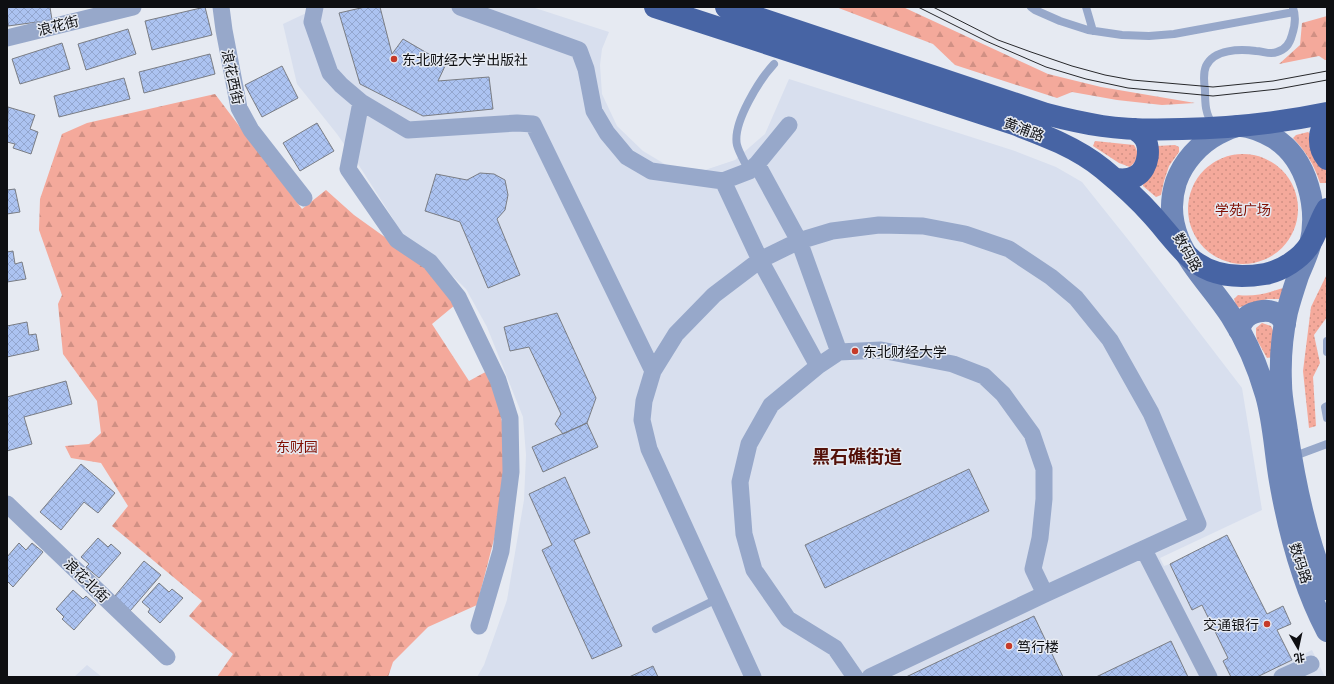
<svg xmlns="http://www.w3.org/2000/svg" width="1334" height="684" font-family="'Open Sans','Noto Sans SC',sans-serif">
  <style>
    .built { fill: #d8dfee }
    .grass { fill: url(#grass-dots) }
    .forest { fill: url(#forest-firs) }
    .building { fill: url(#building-cross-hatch); stroke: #7a7d84 }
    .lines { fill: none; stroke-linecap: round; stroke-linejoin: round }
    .service { stroke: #97a8ca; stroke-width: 8 }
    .minor { stroke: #97a8ca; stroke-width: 17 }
    .secondary { stroke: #6f87b8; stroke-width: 22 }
    .trunk { stroke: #4764a4; stroke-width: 22 }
    .tram { stroke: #27282b; stroke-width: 1 }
    .poi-dot { fill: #c63a29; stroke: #e6eaf2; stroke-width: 1.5 }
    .labels { text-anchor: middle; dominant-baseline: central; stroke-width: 3; stroke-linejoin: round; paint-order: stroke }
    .street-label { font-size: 14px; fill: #0e0f12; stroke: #e6eaf2 }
    .poi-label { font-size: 14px; fill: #0e0f12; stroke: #e6eaf2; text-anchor: start }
    .park-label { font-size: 14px; fill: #801004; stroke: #e6eaf2 }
    .district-label { font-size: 18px; font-weight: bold; fill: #541109; stroke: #e6eaf2 }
  </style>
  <defs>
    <pattern id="grass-dots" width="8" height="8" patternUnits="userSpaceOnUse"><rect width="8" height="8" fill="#f4a99b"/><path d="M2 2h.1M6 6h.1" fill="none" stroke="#d09084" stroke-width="1.8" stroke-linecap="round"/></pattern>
    <pattern id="forest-firs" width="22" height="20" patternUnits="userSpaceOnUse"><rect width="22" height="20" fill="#f4a99b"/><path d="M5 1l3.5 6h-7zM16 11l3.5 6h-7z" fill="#d09084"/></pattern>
    <pattern id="building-cross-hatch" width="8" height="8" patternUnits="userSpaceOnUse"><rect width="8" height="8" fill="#acc3f1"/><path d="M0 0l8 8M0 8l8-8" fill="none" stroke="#93a6ce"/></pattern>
  </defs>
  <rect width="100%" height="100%" fill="#e6eaf2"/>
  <!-- built -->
  <path class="built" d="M319,7h213l77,25 -7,17 -2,16 2,29 15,32 26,25 25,15 37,4 30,-10 30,-26 24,-55 226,72 41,16 26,15 48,60 112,146 20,122 -102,48 4,8 6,-2 22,45 10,-4 26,53 -5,3 8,16h-754l7,-12 23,-65 17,-100 2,-45 -3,-38 -36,-90 -21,-38 -34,-33 -27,-14 -13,-25 -34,-53 -21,-30 -40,-50 -14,-60z
    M1312,650l13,27h-68z
    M87,665l15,12h-28z"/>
  <!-- grass -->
  <path class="grass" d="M1308,132l6,5 13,29v17h-7c-6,-19 -14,-31 -27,-45l3,-3z
    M1095,141l39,4c6,10 4,14 -4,22l-11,-4 -26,-17z
    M1175,145l4,2v5l-10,14 -5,15 -3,14 -5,2 -13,-11 1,-7 13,-33z
    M1188 209a55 55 0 1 1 110 0a55 55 0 1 1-110 0Z
    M1327,274v43l-13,18 6,28 -7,14 3,49 -7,2 -6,-57 8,-64z
    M1283,288l3,11h-19l-30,9 -3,-9 4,-4c16,2 30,-2 45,-7z
    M1262,323l9,3 3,7 -2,24 -5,1 -10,-18 -1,-5v-7z"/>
  <!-- forest -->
  <path class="forest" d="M836,7h67l145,67 53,13 94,16 -33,2 -45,-5 -45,-8 -15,6 -102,-33 -22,-21z
    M1327,16v44h-2l-6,-4 -40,8 21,-19 2,-22z
    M215,94l87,115 24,-19 28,25 74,53 27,37 -23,19 37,57 22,-12 4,13 11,63 -6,71 -23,89 -49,22 -35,35 -5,15h-171l16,-23 -44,-38 13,-15 -90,-75 16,-20 -27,-43 -30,-5 -6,-12 24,-2 12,-11 -4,-32 -34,-47 -5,-50 4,-9 -23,-65 1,-31 22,-65 25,-11z"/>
  <!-- building -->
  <path class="building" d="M7,7h43l2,13 -44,6z
    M205,7l7,28 -60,15 -7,-29z
    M365,7h15l12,47 11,-15 43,25 -8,17 51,-4 4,32 -70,7 -63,-32 -21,-71z
    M128,29l8,25 -50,16 -8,-26z
    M62,43l8,26 -50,15 -8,-25z
    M210,54l5,20 -71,19 -5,-21z
    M282,66l16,32 -36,19 -17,-32z
    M124,78l6,21 -71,18 -5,-21z
    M8,107l27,8 -5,14 8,3 -7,22 -18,-6 2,-4 -8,-2z
    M317,123l17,28 -34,20 -17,-28z
    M480,173l14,1 11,6 3,15 -3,15 -8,9 23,56 -32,13 -28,-66 -35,-11 11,-37 31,6z
    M15,189l5,23 -13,2v-24z
    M13,251l2,13 7,-2 4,17 -19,3v-30z
    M557,313l39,85 -9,25 -24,11 -8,-10 6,-10 -32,-67 -19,4 -6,-24z
    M27,322l2,13 7,-1 3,16 -32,7v-31z
    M66,381l6,23 -48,13 8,27 -25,7v-54z
    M587,423l11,24 -55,25 -11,-25z
    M81,464l34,29 -17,20 -14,-11 -23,28 -21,-18z
    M969,469l20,42 -164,77 -20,-43z
    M565,477l25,56 -16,7 48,106 -30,13 -50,-109 10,-5 -23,-51z
    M1227,535l40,79 16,-8 8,18 -14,6 15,30 -35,17h-26l-8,-16 5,-3 -26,-53 -10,5 -22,-46z
    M98,538l10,9 3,-3 10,9 -22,25 -13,-11 3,-3 -8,-7z
    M19,543l7,7 6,-7 11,9 -30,35 -6,-6v-24z
    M144,561l17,14 -31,36 -16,-14z
    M159,583l10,9 3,-3 11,9 -23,25 -12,-11 2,-3 -8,-7z
    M73,590l10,9 3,-3 10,9 -22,25 -12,-11 2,-2 -8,-8z
    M1034,616l29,61h-157z
    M1171,641l17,36h-92z
    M653,666l5,11h-29z"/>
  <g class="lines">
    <!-- service -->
    <path class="service" d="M1031,7l4,3 25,11 28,9 34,5 27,1 25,-2 120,-22
      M1086,7l7,24
      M1214,125c-9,-9 -9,-23 -9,-35 -1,-7 -2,-17 1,-24 8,-17 34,-17 50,-15 7,0 14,4 21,1 8,-2 13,-9 15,-17 3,-9 4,-19 1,-27
      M749,171c-3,-7 -10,-18 -12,-26 -5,-22 23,-66 37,-81
      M1327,341v11
      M1327,406l-2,1 2,11
      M1292,457l35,-13
      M656,629l61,-30"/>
    <!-- minor -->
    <path class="minor" d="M221,7l3,23 15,78 12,22 53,68
      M315,7l-3,15 18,51 11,12 20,17 47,28 109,-7 16,1 120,247
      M460,7l119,43 7,19 8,42 13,22 20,24 24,14 72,10 37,79 58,106
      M7,38l126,-31
      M361,102l-13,67 49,71 33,22 28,35 40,83 12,38 1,54 -10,79 -22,75
      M789,125l-32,39 42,77 40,111
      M723,181l26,-10 8,-7
      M7,504l160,153
      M1144,550l65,127
      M753,677l-104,-228 -7,-29 2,-19 9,-30 23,-37 38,-39 46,-35 39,-19 33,-10 47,-6 44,1 42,8 44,15 42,28 25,21 34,42 41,73 47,111 -153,70 -175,83
      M855,677l-20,-29 -47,-29 -34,-49 -10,-36 -4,-52 9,-38 22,-39 47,-39 21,-14 42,-2 72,14 31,12 19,18 29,40 12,35v30l-4,39 -7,31 12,25
      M1282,677l29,-13"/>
    <!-- secondary -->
    <path class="secondary" d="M1239,330c1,-3 2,-6 4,-9 6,-10 25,-13 34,-7 4,2 6,7 8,10
      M1327,589c-21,-50 -32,-104 -40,-158 -2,-16 -6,-32 -6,-48 -1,-23 1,-48 6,-71 3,-12 7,-24 11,-36 4,-10 9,-20 12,-31 9,-36 -2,-86 -36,-107 -8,-5 -26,-13 -36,-12 -6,1 -14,5 -20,8 -19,10 -35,28 -42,48 -18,57 27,91 55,134 16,25 27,51 35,79 8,28 9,58 14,86 9,52 23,104 47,150"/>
    <!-- trunk -->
    <path class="trunk" d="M655,7l356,116c32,12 65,24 92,46 17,14 34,29 49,46 11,12 22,27 34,39 21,22 50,25 79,20 16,-3 36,-15 45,-30 7,-11 10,-24 17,-35
      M726,7l320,107c19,5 37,9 56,12 27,4 53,4 80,3 48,-1 97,-6 145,-16
      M1327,119c-9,12 -10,28 0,40
      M1115,179c7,1 15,1 21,-3 13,-7 16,-31 6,-41 -2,-2 -5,-4 -7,-6"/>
    <!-- tram -->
    <path class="tram" d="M918,7l68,34 60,26 40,12 42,9 85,8 65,-7 49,-9
      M933,7l65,33 33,12 41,14 33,9 27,5 81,7 60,-6 54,-10"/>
  </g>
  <!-- markers -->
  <g class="poi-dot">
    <circle cx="394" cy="59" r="4"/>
    <circle cx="855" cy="351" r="4"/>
    <circle cx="1267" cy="624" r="4"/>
    <circle cx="1009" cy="646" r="4"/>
  </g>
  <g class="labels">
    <!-- street labels -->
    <g class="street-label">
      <text transform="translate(58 25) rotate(-14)">浪花街</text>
      <text transform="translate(233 77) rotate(78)">浪花西街</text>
      <text transform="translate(1024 129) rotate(20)">黄浦路</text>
      <text transform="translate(1188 252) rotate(60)">数码路</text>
      <text transform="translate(1301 563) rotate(72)">数码路</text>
      <text transform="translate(87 580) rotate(44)">浪花北街</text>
    </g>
    <!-- poi labels -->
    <g class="poi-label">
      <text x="402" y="59">东北财经大学出版社</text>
      <text x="863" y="351">东北财经大学</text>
      <text x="1259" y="624" text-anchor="end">交通银行</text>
      <text x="1017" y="646">笃行楼</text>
    </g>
    <!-- park labels -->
    <g class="park-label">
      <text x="1243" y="209">学苑广场</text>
      <text x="297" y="446">东财园</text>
    </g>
    <!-- district labels -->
    <g class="district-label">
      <text x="857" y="456">黑石礁街道</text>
    </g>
  </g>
  <!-- border -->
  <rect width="1334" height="684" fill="none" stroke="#0e0f12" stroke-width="16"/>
  <!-- north arrow -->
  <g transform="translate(1298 648) rotate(171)" stroke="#e6eaf2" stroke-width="3" paint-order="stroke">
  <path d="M0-3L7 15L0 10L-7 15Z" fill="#0e0f12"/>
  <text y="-6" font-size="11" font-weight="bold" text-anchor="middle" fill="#0e0f12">北</text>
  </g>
</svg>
